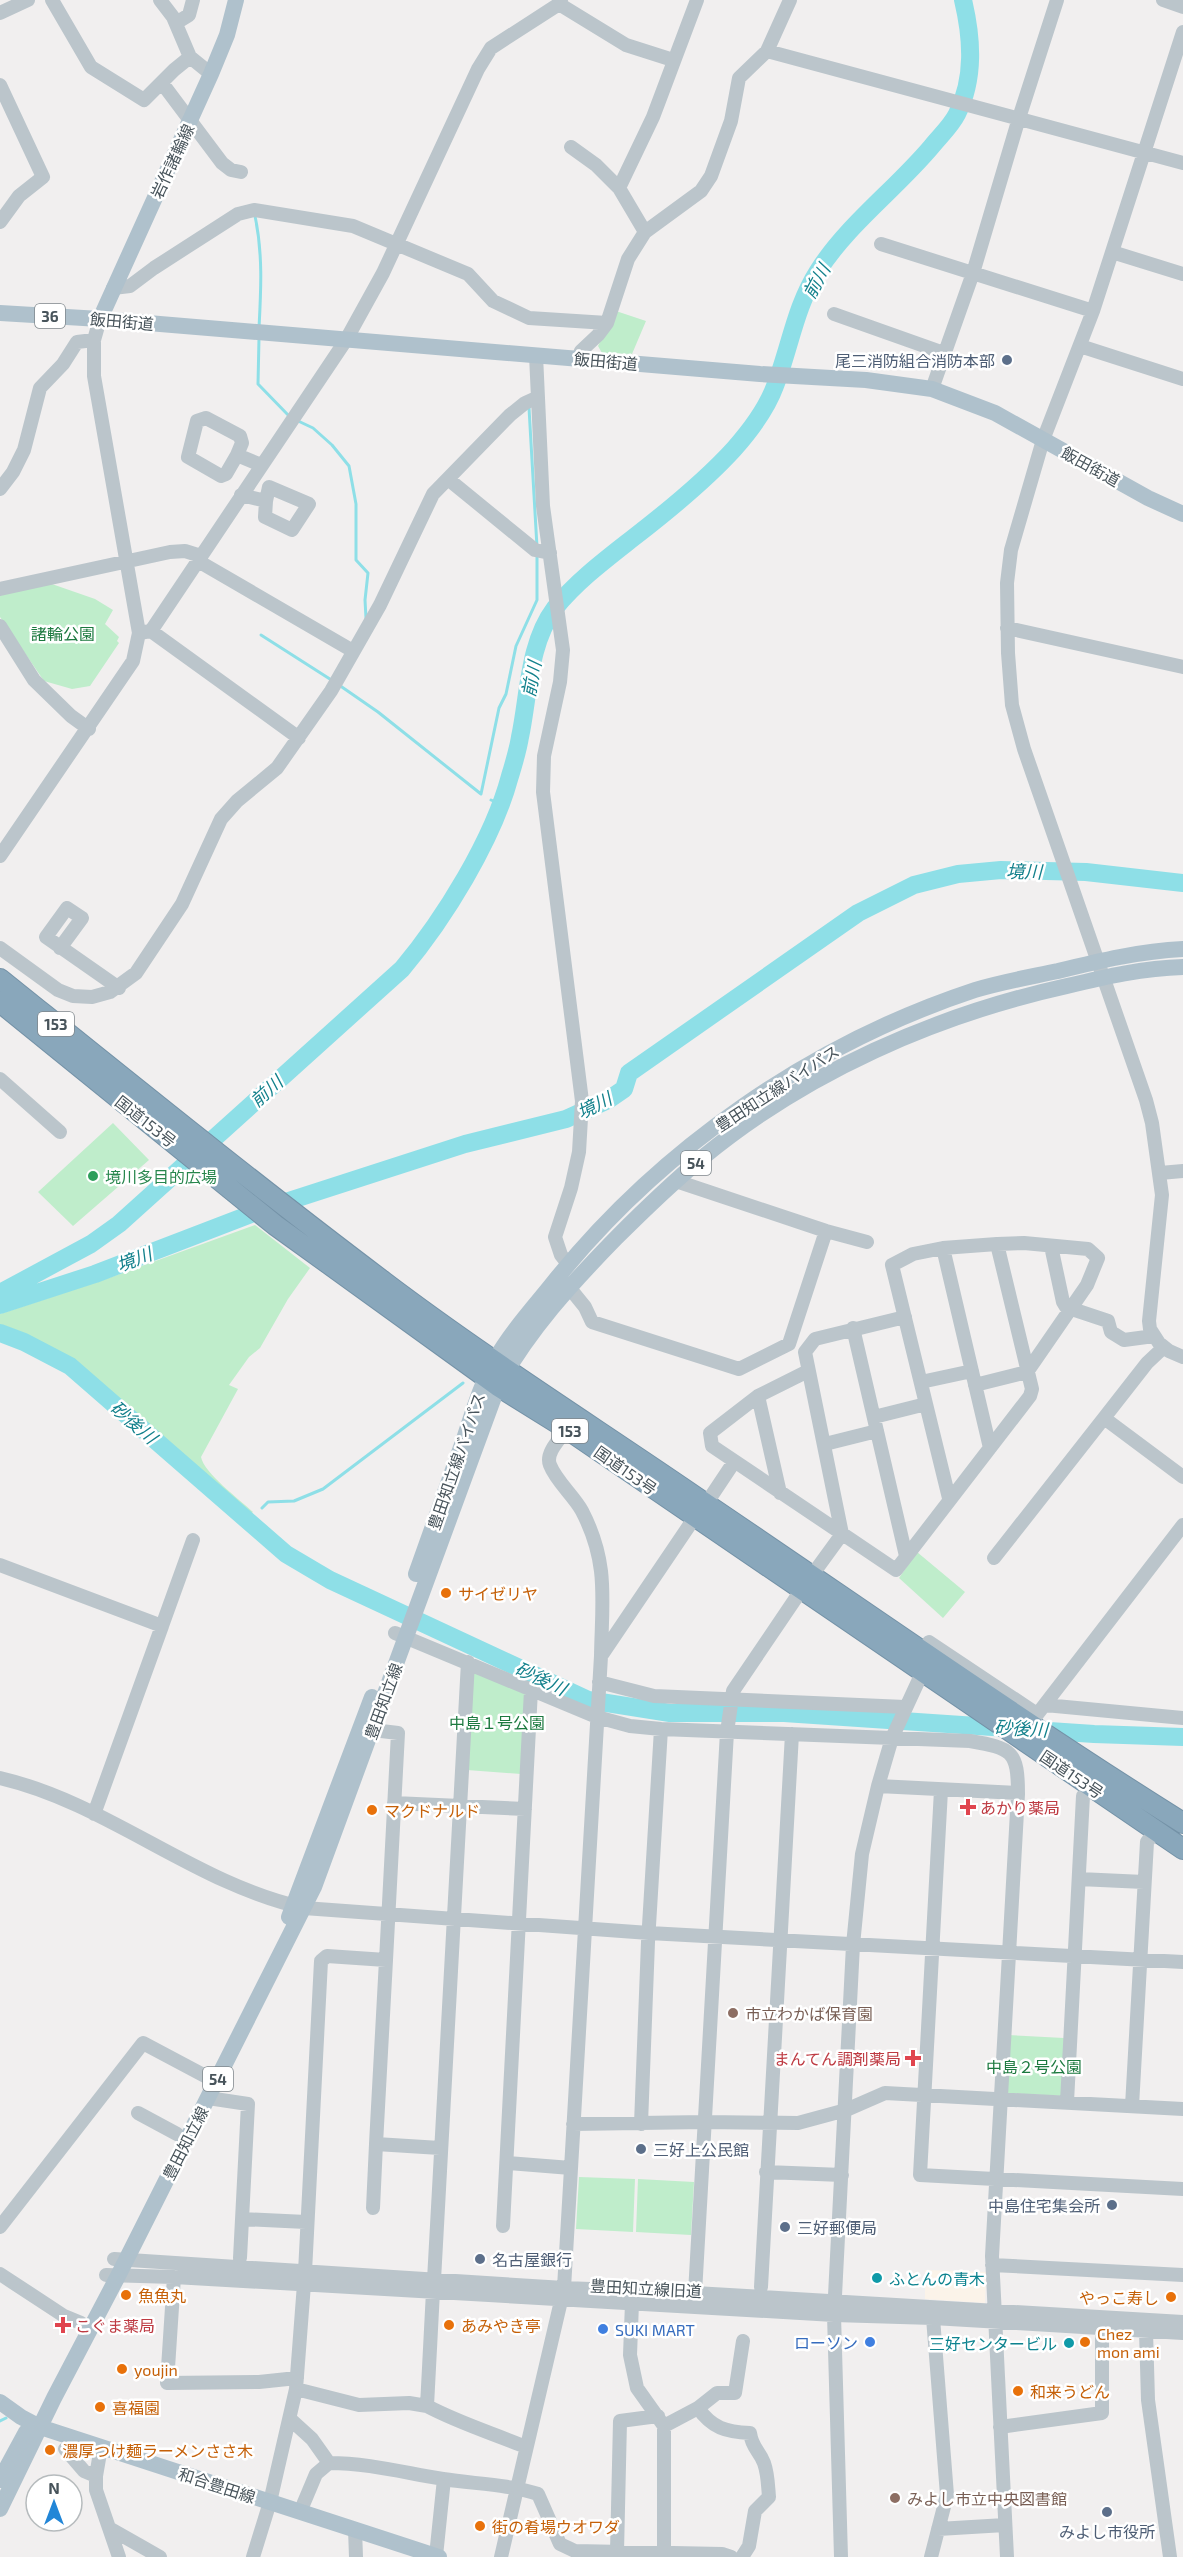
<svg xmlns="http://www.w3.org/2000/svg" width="1183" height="2557" font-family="'Exo 2','Noto Sans JP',sans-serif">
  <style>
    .commercial { fill: #fbf3e9 }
    .green { fill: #bfedcb }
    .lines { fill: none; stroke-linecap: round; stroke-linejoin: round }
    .stream { stroke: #8edfe7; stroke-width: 3 }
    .river { stroke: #8edfe7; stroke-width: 18 }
    .highway-casing { stroke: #7492a7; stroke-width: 22 }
    .minor { stroke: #bbc5cb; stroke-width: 14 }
    .major { stroke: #afc1cc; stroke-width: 16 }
    .highway { stroke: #89a7bb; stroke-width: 20 }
    .service-dot { fill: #5c6f8a; stroke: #fff; stroke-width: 2 }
    .leisure-dot { fill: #2e9e5b; stroke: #fff; stroke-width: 2 }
    .food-dot { fill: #e8710a; stroke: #fff; stroke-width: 2 }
    .health-dot { fill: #e0444e; stroke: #fff; stroke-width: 2 }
    .education-dot { fill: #8d6e63; stroke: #fff; stroke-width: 2 }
    .culture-dot { fill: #0f9aa8; stroke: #fff; stroke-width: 2 }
    .shop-dot { fill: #3f7fe0; stroke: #fff; stroke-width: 2 }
    .labels { text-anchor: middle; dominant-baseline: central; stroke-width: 5; stroke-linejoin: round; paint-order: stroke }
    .shield { fill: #fff; stroke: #7f878c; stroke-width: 1.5 }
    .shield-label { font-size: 15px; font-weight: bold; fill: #48545b }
    .street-label { font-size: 16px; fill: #48545b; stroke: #fff }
    .service-label { font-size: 16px; fill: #4e5e75; stroke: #fff; text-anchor: start }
    .park-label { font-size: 16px; fill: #1c793f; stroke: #fff }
    .leisure-label { font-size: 16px; fill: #27864d; stroke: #fff; text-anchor: start }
    .food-label { font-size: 16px; fill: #c56008; stroke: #fff; text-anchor: start }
    .health-label { font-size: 16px; fill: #be3a42; stroke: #fff; text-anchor: start }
    .education-label { font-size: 16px; fill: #785e54; stroke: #fff; text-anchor: start }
    .culture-label { font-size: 16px; fill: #0d838f; stroke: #fff; text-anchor: start }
    .shop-label { font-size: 16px; fill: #366cbe; stroke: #fff; text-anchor: start }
    .water-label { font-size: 18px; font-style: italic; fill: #13818c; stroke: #fff }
  </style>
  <rect width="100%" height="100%" fill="#f1efef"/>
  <!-- commercial -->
  <path class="commercial" d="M925,2270l61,2 -1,31 -60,-4z"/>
  <!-- green -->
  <path class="green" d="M616,311l30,10 -14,33 -30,-1 -4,-7z
    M49,583l46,16 18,11 -8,14 14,13 -2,4 2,2 -29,43 -18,3 -28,-8 -44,-64v-25z
    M113,1123l36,37 -76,66 -35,-34z
    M255,1225l55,43 -22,31 -28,49 -11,9 -20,28 9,4 -37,68c3,16 38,42 52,55l-4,3 -191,-164 -58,-26v-11l103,-34z
    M917,1552l48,40 -22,26 -44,-40z
    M472,1670l55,25 -6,79 -54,-4z
    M1008,2035l56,3 -3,58 -56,-3z
    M579,2177l56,2 -2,53 -57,-3z
    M638,2179l56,3 -3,53 -55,-3z"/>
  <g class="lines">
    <!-- stream -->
    <path class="stream" d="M255,216c8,38 6,74 4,112
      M259,338l-1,46 32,33
      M529,408l8,139
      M296,420l17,8 19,17 17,21 7,38v56l12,13 -3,27 1,18
      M261,635l72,46
      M339,685l39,27 103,82 18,-86 7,-14 10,-48 21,-46v-47
      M491,800l9,4
      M262,1508l6,-6 26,-1 29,-12 140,-106
      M0,2421l6,-3"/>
    <!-- river -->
    <path class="river" d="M0,1293l91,-49 28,-20 283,-255c42,-50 91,-129 108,-193 4,-13 8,-26 10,-39 9,-42 8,-93 35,-129 22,-27 50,-48 78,-70 35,-27 71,-56 101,-89 15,-17 33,-41 41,-63 15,-38 20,-79 43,-115 30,-47 78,-82 114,-125 8,-10 19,-20 25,-32 18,-36 15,-76 6,-114
      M0,1305l95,-31 172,-66 198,-64 101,-25 42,-19 16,-11 5,-16 229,-160 56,-28 44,-11 43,-4 85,2 97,11
      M0,1333l24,9 46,24 216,188 44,26 258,120 82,13h114l310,21 89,3"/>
    <!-- highway casing -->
    <g class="highway-casing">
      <path id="highway" d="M0,979c127,102 254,205 384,303 103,78 213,147 319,220 160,108 317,219 480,321
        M0,1002l275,223 223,161 69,43 616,420"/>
    </g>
    <!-- minor -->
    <path class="minor" d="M52,0l39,67 53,33 30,-30 16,-13
      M160,0l13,17 17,40 21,17
      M1163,0l20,7
      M559,4l67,41 47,15
      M0,13l28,-13
      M176,23l13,-8 4,-15
      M1183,32l-90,279 -50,129 -32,110 -4,33 1,70 4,52 12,44 122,351 6,23 10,72 -13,126 1,8 9,14 10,8 14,6
      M767,51l416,112
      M162,83l60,80 9,7 10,2
      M0,85l43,92 -24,19 -19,26
      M571,147l25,18 23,23 26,44
      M619,188l34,-71 44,-117
      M881,244l212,67
      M1112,252l71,22
      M113,288l17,-2 24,-18 84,-54 16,-4 99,16 115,48 25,27 36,17 78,5
      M834,314l110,39
      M1080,346l103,33
      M536,355l7,151 20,144 -3,32 -16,74 -1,36 39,309 -3,51 -8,36 -16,49 6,18 7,9
      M578,359l3,-8 17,-16 9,-12 21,-64 17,-27 56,-41 10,-15 20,-55 8,-43 28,-27 23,-51
      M932,389l41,-116 46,-155 38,-118
      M237,455l5,-12 -2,-7 -34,-18 -9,3 -9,36 33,19 5,-2 11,-19 24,10
      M448,479l87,71 15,3
      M0,489l13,-17 11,-22 16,-62 23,-24 14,-22 17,-2
      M241,495l25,6 -1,16 27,13 17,-26 -40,-17 -3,14
      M198,561l155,90
      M0,589l170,-37 15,-1 16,5
      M0,626l34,54 37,36 18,13
      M1007,628l176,39
      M151,631l148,107
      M139,633l12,-2 195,-291 37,-67 95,-204 13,-21 68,-44 2,-4
      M0,856l133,-195 6,-28 -45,-257v-36l6,-21
      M0,948l58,42 15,6 19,1 18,-5 26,-19 46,-69 39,-85 16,-18 40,-33 54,-77 49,-86 53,-111 77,-79 15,-12 11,-5
      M60,948l22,-30 -15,-10 -21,29 73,51
      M0,1079l60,53
      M1160,1173l23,-2
      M676,1181l150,50 41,11
      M1051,1246l12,56 3,5 42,14 3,11 13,8 30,-4
      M943,1248l47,200
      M568,1286l17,21 7,15 147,47 50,-25 37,-113
      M853,1328l53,228
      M808,1371l-50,25 -48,37 2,13 184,124 134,-174 2,-7 -35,-145
      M921,1382l51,-11
      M758,1396l22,97
      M874,1417l52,-13
      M1104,1418l43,-55 17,-16
      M825,1444l52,-13
      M949,1498l-57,-233 21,-11 30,-6 54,-4 27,-1 64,6 10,9 -11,27 -60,87 -52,13
      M706,1504l28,-42
      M994,1558l110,-140 79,59
      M0,1565l162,61 -68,188
      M162,1626l31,-86
      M395,1633l202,84 33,9 31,3 309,12c42,7 48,10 48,53l-26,462 15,301
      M929,1642l108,72
      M601,1656l94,-139
      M599,1682l55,14 251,11
      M1045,1705l138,13
      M1029,1725l154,-200
      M0,1778c108,25 195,106 304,130l345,25 534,29
      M878,1786l140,7
      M941,1790l-21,385 263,14
      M394,1803l131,6
      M1079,1879l65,3
      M386,1960l-10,184 64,4
      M208,2098l40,6 -8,154
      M1067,2102l16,-306
      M1132,2106l15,-264 9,-12
      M138,2113l39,21
      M573,2124l132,-2 93,1 48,-13 39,-17 298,16
      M641,2124l7,-182 13,-213
      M507,2163l64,5
      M766,2172l76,3
      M373,2208l3,-64
      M242,2219l64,3
      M503,2226l28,-536
      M0,2227l143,-184 64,34
      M114,2259l450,29 131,5 488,29
      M992,2265l191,10
      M305,2272l16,-311 6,-5 59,4 12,-227 -25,-3
      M0,2274l64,42 17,7
      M106,2275l68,2 660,38 99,3 250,15
      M174,2277l-7,106 92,-1 38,-4
      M434,2280l34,-618
      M761,2287l31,-553
      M695,2293l32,-561 6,-41 69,-102 40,-55 -37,-182 10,-13 90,-22
      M632,2303l-2,52 7,33 27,38v131
      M1146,2331l2,69 22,157
      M296,2389l63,16 50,-2 18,3 6,-115
      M427,2406c32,17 65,27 99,41
      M698,2408l19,-15h18l8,-52
      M290,2419l22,20 17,24c39,0 76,10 114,16 32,5 64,5 95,15l22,50 15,7 147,3 9,3
      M664,2426l34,-18c14,20 28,24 52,25 2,15 9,17 14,30 4,11 4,23 5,34l-14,14 -6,35 -7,11
      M1000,2427l102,-14v-84
      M65,2449l19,22 12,5v14l23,67
      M96,2476l5,-29
      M300,2512l16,-38 13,-11
      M109,2528l51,29
      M355,2529l1,28
      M938,2529l67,-4
      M617,2552l3,-131 38,-5
      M436,2556l8,-77
      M253,2557l17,-55 26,-113 8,-105
      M501,2557l63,-269 37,-632c1,-56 8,-93 -19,-145 -8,-15 -26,-30 -32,-46 -5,-12 10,-26 17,-36
      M841,2557l-7,-242 19,-370 9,-91 16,-68 14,-48 30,-65
      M931,2557l16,-62 -14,-177"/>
    <!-- major -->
    <path class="major" d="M0,313l100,6 660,55 106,6 66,9 63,24 153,85 35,16
      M100,319l111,-245 16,-39 9,-35
      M416,1574c16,-45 32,-90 48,-135 9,-27 17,-55 31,-79 16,-28 38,-52 58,-77 107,-134 258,-239 422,-293 26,-8 55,-13 83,-19 41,-10 82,-20 125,-22
      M289,1917l83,-220
      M0,2402l21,15 19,10 399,130
      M0,2480l26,-48
      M0,2509l54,-111 64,-122 196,-389 184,-501c31,-56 73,-102 118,-148 27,-27 56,-55 86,-80 104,-86 234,-143 365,-172 38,-9 76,-18 116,-19"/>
    <!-- highway -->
    <use href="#highway" class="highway"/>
  </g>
  <!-- markers -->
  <g class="service-dot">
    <circle cx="1007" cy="360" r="6"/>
    <circle cx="641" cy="2149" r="6"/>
    <circle cx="1112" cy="2205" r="6"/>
    <circle cx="785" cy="2227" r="6"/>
    <circle cx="480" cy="2259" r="6"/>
    <circle cx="1107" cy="2512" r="6"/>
  </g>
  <circle class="leisure-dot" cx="93" cy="1176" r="6"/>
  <g class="food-dot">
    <circle cx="446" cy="1593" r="6"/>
    <circle cx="372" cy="1810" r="6"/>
    <circle cx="126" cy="2295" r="6"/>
    <circle cx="1171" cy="2297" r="6"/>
    <circle cx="449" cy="2325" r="6"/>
    <circle cx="1085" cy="2342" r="6"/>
    <circle cx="122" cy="2369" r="6"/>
    <circle cx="1018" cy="2391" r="6"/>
    <circle cx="100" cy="2407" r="6"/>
    <circle cx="50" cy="2450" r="6"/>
    <circle cx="480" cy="2526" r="6"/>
  </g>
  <g class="health-dot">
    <path d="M965 1798h6v6h6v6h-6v6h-6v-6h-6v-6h6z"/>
    <path d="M910 2049h6v6h6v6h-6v6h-6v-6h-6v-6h6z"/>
    <path d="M60 2316h6v6h6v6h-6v6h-6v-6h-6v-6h6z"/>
  </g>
  <g class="education-dot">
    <circle cx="733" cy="2013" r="6"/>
    <circle cx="895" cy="2498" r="6"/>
  </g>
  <g class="culture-dot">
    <circle cx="877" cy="2278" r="6"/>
    <circle cx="1069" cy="2343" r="6"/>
  </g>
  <g class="shop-dot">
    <circle cx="603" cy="2329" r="6"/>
    <circle cx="870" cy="2342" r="6"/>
  </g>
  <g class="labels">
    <!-- shield labels -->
    <g class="shield">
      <rect x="35" y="304" width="30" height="24" rx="4.5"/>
      <rect x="38" y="1012" width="36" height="24" rx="4.5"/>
      <rect x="681" y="1151" width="30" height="24" rx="4.5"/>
      <rect x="552" y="1419" width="36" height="24" rx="4.5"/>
      <rect x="203" y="2067" width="30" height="24" rx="4.5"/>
    </g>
    <g class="shield-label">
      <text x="50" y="316">36</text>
      <text x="56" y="1024">153</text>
      <text x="696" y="1163">54</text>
      <text x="570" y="1431">153</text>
      <text x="218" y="2079">54</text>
    </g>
    <!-- street labels -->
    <g class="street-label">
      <text transform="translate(172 161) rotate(-65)">岩作諸輪線</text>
      <text transform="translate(122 321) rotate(5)">飯田街道</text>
      <text transform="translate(606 361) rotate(5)">飯田街道</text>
      <text transform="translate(1091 466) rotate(29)">飯田街道</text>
      <text transform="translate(777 1088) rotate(-33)">豊田知立線バイパス</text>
      <text transform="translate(146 1121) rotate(38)">国道153号</text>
      <text transform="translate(456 1461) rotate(-71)">豊田知立線バイパス</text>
      <text transform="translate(626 1470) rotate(35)">国道153号</text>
      <text transform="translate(383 1701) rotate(-70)">豊田知立線</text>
      <text transform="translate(1072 1774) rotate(34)">国道153号</text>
      <text transform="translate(185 2143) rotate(-63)">豊田知立線</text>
      <text transform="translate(646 2288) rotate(3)">豊田知立線旧道</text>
      <text transform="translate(217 2485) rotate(18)">和合豊田線</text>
    </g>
    <!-- service labels -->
    <g class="service-label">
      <text x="995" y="360" text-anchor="end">尾三消防組合消防本部</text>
      <text x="653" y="2149">三好上公民館</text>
      <text x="1100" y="2205" text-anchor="end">中島住宅集会所</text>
      <text x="797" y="2227">三好郵便局</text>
      <text x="492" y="2259">名古屋銀行</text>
      <text x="1107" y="2531" text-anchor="middle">みよし市役所</text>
    </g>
    <!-- park labels -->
    <g class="park-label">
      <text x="63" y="633">諸輪公園</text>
      <text x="497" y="1722">中島１号公園</text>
      <text x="1034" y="2066">中島２号公園</text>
    </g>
    <!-- leisure labels -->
    <g class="leisure-label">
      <text x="105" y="1176">境川多目的広場</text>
    </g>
    <!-- food labels -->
    <g class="food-label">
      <text x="458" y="1593">サイゼリヤ</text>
      <text x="384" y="1810">マクドナルド</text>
      <text x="138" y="2295">魚魚丸</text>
      <text x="1159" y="2297" text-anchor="end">やっこ寿し</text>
      <text x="461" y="2325">あみやき亭</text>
      <text x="1097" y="2333">Chez<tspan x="1097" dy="18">mon ami</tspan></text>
      <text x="134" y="2369">youjin</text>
      <text x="1030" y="2391">和来うどん</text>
      <text x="112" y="2407">喜福園</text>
      <text x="62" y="2450">濃厚つけ麺ラーメンささ木</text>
      <text x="492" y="2526">街の肴場ウオワダ</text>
    </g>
    <!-- health labels -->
    <g class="health-label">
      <text x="980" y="1807">あかり薬局</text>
      <text x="901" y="2058" text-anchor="end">まんてん調剤薬局</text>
      <text x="75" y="2325">こぐま薬局</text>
    </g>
    <!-- education labels -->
    <g class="education-label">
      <text x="745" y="2013">市立わかば保育園</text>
      <text x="907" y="2498">みよし市立中央図書館</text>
    </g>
    <!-- culture labels -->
    <g class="culture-label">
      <text x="889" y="2278">ふとんの青木</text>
      <text x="1057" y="2343" text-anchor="end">三好センタービル</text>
    </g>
    <!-- shop labels -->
    <g class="shop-label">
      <text x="615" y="2329">SUKI MART</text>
      <text x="858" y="2342" text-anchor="end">ローソン</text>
    </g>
    <!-- water labels -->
    <g class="water-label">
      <text transform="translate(816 281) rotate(-61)">前川</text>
      <text transform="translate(531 679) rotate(-79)">前川</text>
      <text transform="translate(1024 871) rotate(1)">境川</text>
      <text transform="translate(266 1091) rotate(-42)">前川</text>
      <text transform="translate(594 1105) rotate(-27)">境川</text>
      <text transform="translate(134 1259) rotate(-21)">境川</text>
      <text transform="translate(134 1422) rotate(41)">砂後川</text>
      <text transform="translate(541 1678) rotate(25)">砂後川</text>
      <text transform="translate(1021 1728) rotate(3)">砂後川</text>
    </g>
  </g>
  <!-- north arrow -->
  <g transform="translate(54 2503)"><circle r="28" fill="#ffffff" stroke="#b6bbbd" stroke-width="1.5"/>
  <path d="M0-4.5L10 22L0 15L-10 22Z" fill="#2286d7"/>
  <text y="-9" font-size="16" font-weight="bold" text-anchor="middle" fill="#48545b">N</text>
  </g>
</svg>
